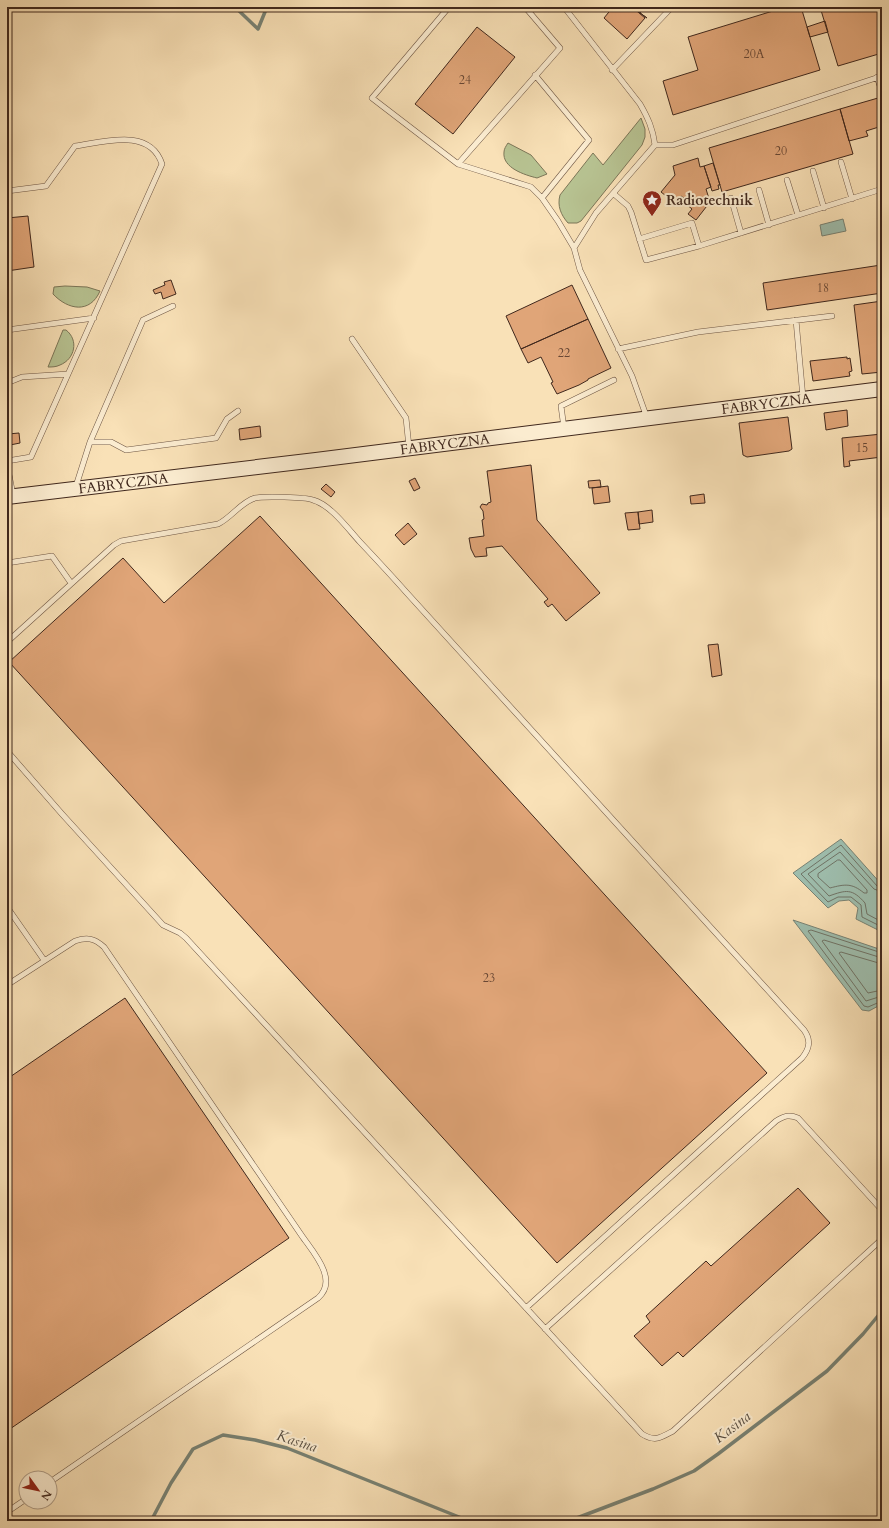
<svg xmlns="http://www.w3.org/2000/svg" width="889" height="1528" font-family="Cardo,serif">
  <style>
    .green { fill: #b8c493; stroke: #7c7658 }
    .water { fill: #9ebeae; stroke: #788274 }
    .lines { fill: none; stroke-linecap: round; stroke-linejoin: round }
    .shore { stroke: #6f7366; stroke-width: 1 }
    .stream { stroke: #788274; stroke-width: 3.5 }
    .building { fill: #e0a578; stroke: #40281d }
    .service-casing { stroke: #6e5644; stroke-width: 6 }
    .secondary-casing { stroke: #40281d; stroke-width: 16 }
    .service { stroke: #fbecd0; stroke-width: 5 }
    .secondary { stroke: #fbecd0; stroke-width: 14 }
    .labels { text-anchor: middle; dominant-baseline: central; stroke-width: 4; stroke-linejoin: round; paint-order: stroke }
    .number-label { font-size: 12px; fill: #684734 }
    .poi-label { font-size: 14px; font-weight: bold; fill: #40281d; stroke: #fbecd0; text-anchor: start }
    .street-label { font-size: 14px; fill: #40281d; stroke: #fbecd0 }
    .water-label { font-size: 15px; font-style: italic; fill: #584e41; stroke: #fbecd0 }
  </style>
  <rect width="100%" height="100%" fill="#f9e1b7"/>
  <filter id="stains"><feTurbulence type="fractalNoise" baseFrequency=".005" numOctaves="4"/><feColorMatrix values="0 0 0 0 .2 0 0 0 0 .09 0 0 0 0 .02 0 0 0 .5 -.17"/></filter>
  <radialGradient id="worn" r=".72"><stop offset=".6" stop-color="#630" stop-opacity="0"/><stop offset="1" stop-color="#630" stop-opacity=".3"/></radialGradient>
  <!-- green -->
  <path class="green" d="M641,118l4,11v8l-3,8 -61,76 -4,2h-9c-7,-8 -11,-17 -8,-28l33,-42 10,12z
    M508,143l23,12 16,19 -10,4c-12,-3 -35,-10 -33,-26 0,-3 2,-6 4,-9z
    M65,286l22,1 13,4c-10,23 -32,19 -47,3l1,-7z
    M63,330h3c13,10 9,29 -6,35 -4,2 -8,2 -12,2z"/>
  <!-- water -->
  <path class="water" d="M843,219l3,12 -24,5 -2,-11z
    M841,839l41,46v47l-26,-13 2,-11 -9,-8 -10,1 -11,7 -35,-35z
    M793,920l89,30v54l-13,7 -7,-1z"/>
  <g class="lines">
    <!-- shore -->
    <path class="shore" d="M838,860h2l27,30v3h-3c-12,-10 -19,-9 -34,-5l-12,-11v-3z
      M882,887l-5,-1 -36,-41 -40,29 27,28 10,-5h13l10,8 1,12 20,10
      M882,892l-8,-3 -34,-37 -32,22 21,22c17,-6 23,-8 36,7l2,11 15,8
      M882,953l-71,-23 -3,1 56,75 4,1 14,-6
      M882,958l-58,-18 -2,1 44,60 16,-5
      M882,964l-41,-12 -2,1 29,40 14,-3"/>
    <!-- stream -->
    <path class="stream" d="M235,7l23,22 9,-22
      M151,1521l20,-38 22,-34 30,-14 32,5 32,8 182,73
      M569,1521l84,-32 41,-18 24,-17 109,-83 36,-37 19,-23"/>
  </g>
  <!-- building -->
  <path class="building" d="M613,7h19l13,11 -18,21 -23,-21z
    M632,7h13l-5,6 7,5z
    M786,7h15l19,63 -147,45 -10,-34 35,-11 -10,-33z
    M820,7h62v46l-44,13z
    M825,21l3,11 -18,5 -3,-10z
    M477,27l38,30 -62,77 -38,-30z
    M878,98l4,14v14l-16,5 2,5 -19,5 -9,-32z
    M840,109l13,45 -131,38 -13,-44z
    M698,158l2,9 4,-1 7,21 -5,2 4,13 -14,18 -8,-6 4,-5 -6,-5 2,-3 -7,-5 -6,7 -14,-11 14,-17 -2,-9z
    M713,163l7,22h-2l1,4 -7,2 -8,-25z
    M28,216l6,51 -27,4v-53z
    M881,265l1,28 -115,17 -4,-27z
    M171,280l5,14 -13,5 -2,-7 -6,2 -2,-4 12,-5 -1,-3z
    M572,285l16,34 -67,30 -15,-33z
    M882,301v71l-20,2 -8,-69z
    M588,319l23,49 -23,11v1l-9,5 -22,9 -6,-11 2,-1 -12,-25 -13,6 -7,-14z
    M847,357v2l3,-1 2,13 -3,1 1,4 -37,5 -3,-20z
    M847,410l1,16 -22,4 -2,-17z
    M788,417l4,32 -3,2 -42,6 -4,-2 -4,-32z
    M260,426l1,11 -21,3 -1,-11z
    M19,433l1,10 -10,2 -2,-11z
    M882,434v23l-33,4 1,5 -6,1 -2,-29z
    M531,465l6,55 63,73 -34,28 -14,-17 -4,3 -4,-5 4,-3 -46,-53 -16,2 1,8 -12,1 -4,-8 -2,-11 15,-2 -2,-16 2,-1 -1,-8 -3,-4 2,-3 5,1 1,-2 3,-1 -4,-31z
    M415,478l5,10 -6,3 -5,-10z
    M600,480l1,7 -12,1 -1,-7z
    M326,484l9,8 -4,5 -10,-8z
    M608,486l2,16 -16,2 -2,-16z
    M704,494l1,9 -14,1 -1,-8z
    M652,510l1,12 -14,2 -1,-12z
    M638,512l2,17 -12,1 -3,-17z
    M260,516l507,557 -210,190 -548,-601 114,-104 41,45z
    M408,523l9,11 -13,11 -9,-10z
    M718,644l4,31 -10,2 -4,-32z
    M125,998l164,240 -282,193v-352z
    M798,1188l32,35 -147,134 -5,-5 -16,14 -28,-30 16,-14 -4,-6 60,-55 5,5z"/>
  <g class="lines">
    <!-- service casing -->
    <g class="service-casing">
      <path id="service" d="M449,7l-77,91 86,66 73,23 11,11 16,23 16,27 6,22 52,106 15,42
        M564,7l76,97c8,14 13,25 15,41
        M612,70l60,-63
        M535,75l54,65 -47,58
        M877,77l5,15
        M841,162l11,37
        M458,164l102,-116 -35,-41
        M813,171l11,37
        M787,180l11,35
        M759,190l10,35
        M7,191l39,-5 29,-40c29,-4 75,-19 87,18l-131,293 -24,4
        M614,194l14,12 3,6 15,48 53,-14 183,-57
        M731,198l10,35
        M639,239l53,-16 7,23
        M574,248l22,-35 59,-68h18l209,-69
        M796,320l7,78
        M7,330l87,-12
        M352,339l54,79 3,29
        M618,349l80,-17 134,-16
        M7,383l15,-6 46,-3
        M564,428l-3,-22 53,-26
        M90,442l53,-122 30,-14
        M7,464l6,31
        M76,486l14,-44h21l15,8 90,-12 11,-19 11,-8
        M7,563l45,-7 19,27
        M7,642l107,-97 7,-4 97,-17c13,-6 23,-22 37,-26 8,-2 51,-1 58,2 18,5 35,29 47,42 16,17 31,33 46,50l398,438c7,10 6,18 -2,28l-276,250
        M7,751l55,63 101,111 17,8 6,5 456,496c13,8 18,4 31,-3l209,-192
        M7,907l37,53
        M7,985l68,-44c12,-4 19,-3 29,6l198,289c11,16 37,44 16,62l-268,184
        M545,1329l231,-208c8,-5 13,-7 22,-3l84,92
        M7,1512l19,-13"/>
    </g>
    <!-- secondary casing -->
    <g class="secondary-casing">
      <g id="secondary">
        <path id="s1" d="M7,497l309,-37 566,-71"/>
      </g>
    </g>
    <!-- service -->
    <use href="#service" class="service"/>
    <!-- secondary -->
    <use href="#secondary" class="secondary"/>
  </g>
  <!-- icons -->
  <defs>
    <g id="sight-pin" transform="scale(1)"><path d="M0 17L-7.5 6A9.5 9.5 0 1 1 7.5 6Z" fill="#8f2418" stroke="#fbecd0"/><path d="M0-6L1.8-2.2L6-1.7L2.9 1.2L3.7 5.4L0 3.3L-3.7 5.4L-2.9 1.2L-6-1.7L-1.8-2.2Z" fill="#fff"/></g>
  </defs>
  <g fill-rule="evenodd">
    <use href="#sight-pin" x="652" y="200"/>
  </g>
  <g class="labels">
    <!-- number labels -->
    <g class="number-label">
      <text x="754" y="54">20A</text>
      <text x="465" y="80">24</text>
      <text x="781" y="151">20</text>
      <text x="823" y="288">18</text>
      <text x="564" y="353">22</text>
      <text x="862" y="448">15</text>
      <text x="489" y="978">23</text>
    </g>
    <!-- poi labels -->
    <g class="poi-label">
      <text x="666" y="200">Radiotechnik</text>
    </g>
    <!-- street labels -->
    <g class="street-label">
      <text stroke="none"><textPath href="#s1" startOffset="765">FABRYCZNA</textPath></text>
      <text stroke="none"><textPath href="#s1" startOffset="441">FABRYCZNA</textPath></text>
      <text stroke="none"><textPath href="#s1" startOffset="117">FABRYCZNA</textPath></text>
    </g>
    <!-- water labels -->
    <g class="water-label">
      <text transform="translate(732 1427) rotate(-37)">Kasina</text>
      <text transform="translate(297 1441) rotate(18)">Kasina</text>
    </g>
  </g>
  <!-- margin -->
  <rect width="889" height="1528" fill="none" stroke="#f9e1b7" stroke-width="24"/>
  <rect x="8" y="8" width="873" height="1512" fill="none" stroke="#40281d" stroke-width="2"/>
  <rect x="12" y="12" width="865" height="1504" fill="none" stroke="#40281d"/>
  <!-- north arrow -->
  <g transform="translate(38 1490) rotate(123)"><circle r="19" fill="#fbecd0" stroke="#b09e88"/>
  <path d="M0-3L7 15L0 10L-7 15Z" fill="#8f2418"/>
  <text y="-6" font-size="11" font-weight="bold" text-anchor="middle" fill="#40281d">N</text>
  </g>
  <rect width="100%" height="100%" filter="url(#stains)"/>
  <rect width="100%" height="100%" fill="url(#worn)"/>
</svg>
